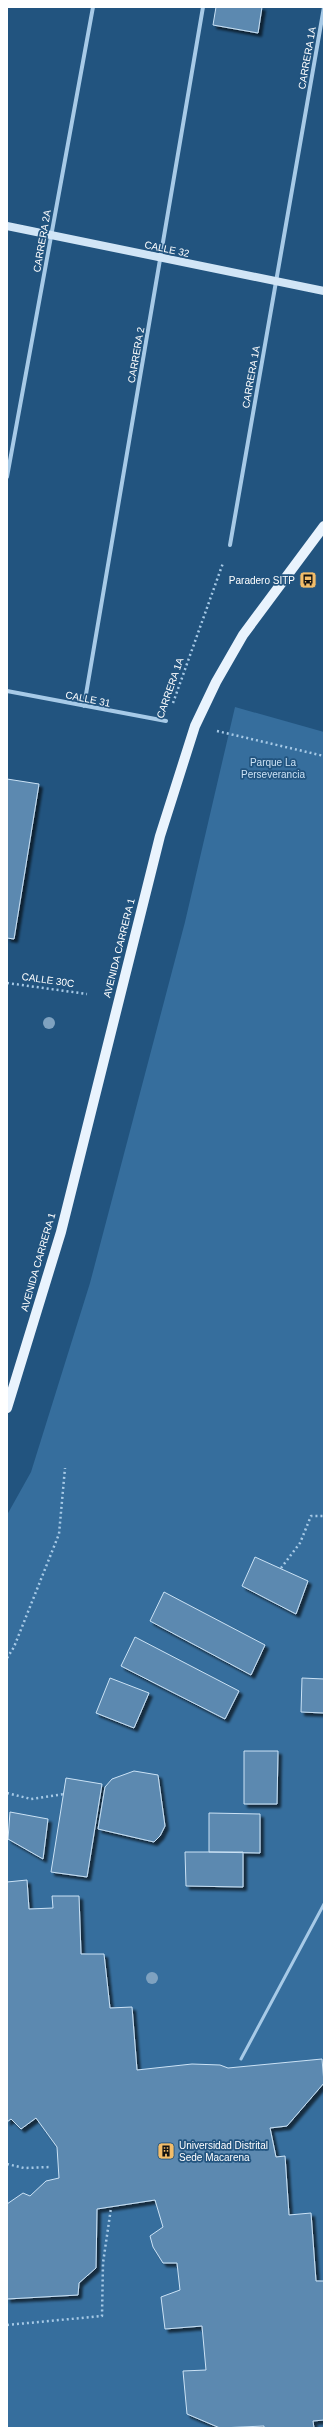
<svg xmlns="http://www.w3.org/2000/svg" width="331" height="2435" font-family="Arial,sans-serif">
  <style>
    .green { fill: #366e9d }
    .building { fill: #5b89b0; stroke: #cbe2f5; filter: url(#shadow) }
    .lines { fill: none; stroke-linecap: round; stroke-linejoin: round }
    .path { stroke: #a7cae7; stroke-width: 2.5; stroke-dasharray: 2 3; stroke-linecap: butt }
    .lane { stroke: #a7cae7; stroke-width: 3 }
    .street { stroke: #a7cae7; stroke-width: 4 }
    .secondary { stroke: #d1e5f6; stroke-width: 8 }
    .primary { stroke: #e9f3fd; stroke-width: 10 }
    .tree { fill: #7fa2c0 }
    .labels { text-anchor: middle; dominant-baseline: central; stroke-width: 3.5; stroke-linejoin: round; paint-order: stroke }
    .street-label { font-size: 10px; fill: #fff; stroke: #22547f }
    .poi-label { font-size: 10px; fill: #fff; stroke: #22547f; text-anchor: end }
    .park-label { font-size: 10px; fill: #cbe2f5; stroke: #22547f }
  </style>
  <defs>
    <filter id="shadow"><feDropShadow dx="3.5" dy="3.5" stdDeviation="1" flood-color="#0009"/></filter>
  </defs>
  <rect width="100%" height="100%" fill="#22547f"/>
  <!-- green -->
  <path class="green" d="M235,707l89,25v1696h-317v-913l24,-43 59,-189 95,-361z"/>
  <!-- building -->
  <path class="building" d="M216,7h46l-4,26 -45,-8z
    M7,779l32,5 -25,155 -7,-1z
    M255,1557l53,24 -12,33 -54,-28z
    M164,1592l101,53 -14,30 -101,-54z
    M135,1637l104,54 -14,28 -104,-53z
    M110,1678l39,15 -15,35 -38,-15z
    M302,1678l22,1v34l-23,-1z
    M244,1751h34l-1,53h-33z
    M134,1771l24,4 7,51 -5,10 -6,6 -56,-13 7,-42 7,-8z
    M66,1778l36,6 -15,93 -36,-5z
    M10,1812l38,7 -5,40 -35,-20z
    M209,1813l51,1v39l-51,-1z
    M185,1852h58v35l-57,-1z
    M27,1880l2,29 24,-1 -1,-12h27l2,58h23l6,54 22,-1 5,63 55,-6 28,1 8,3 94,-9 2,24 -37,43 -17,2 6,29 9,-1 4,59 22,-2 5,68h8v139l-11,1 1,7h-50v-2l-44,2 -33,-14 -4,-43 23,-1 -4,-44 -37,3 -4,-32 19,-7 -3,-27h-14l-10,-16 -3,-11 13,-9 -8,-27 -58,9 -1,59 -17,15 -1,12 -71,4v-95l16,-11 7,3 16,-15 13,-3 -2,-31 -21,-29 -15,11 -10,-10 -4,3v-240z"/>
  <g class="lines">
    <!-- path -->
    <path class="path" d="M173,703l50,-140
      M217,731l107,25
      M7,983l80,11
      M281,1568l19,-25 11,-27h13
      M7,1658l7,-11 45,-113 6,-66
      M7,1793l24,6 33,-5
      M7,2164l17,4 26,-1
      M7,2325l95,-9 1,-53 8,-55"/>
    <!-- lane -->
    <path class="lane" d="M241,2059l83,-155"/>
    <!-- street -->
    <path class="street" d="M7,477l86,-470
      M230,545l94,-538
      M7,691l159,30
      M84,706l119,-699"/>
    <!-- secondary -->
    <path class="secondary" d="M7,226l317,65"/>
    <!-- primary -->
    <path class="primary" d="M7,1408l54,-176 99,-396 35,-110 21,-44 27,-47 81,-109"/>
  </g>
  <!-- trees -->
  <g class="tree">
    <circle cx="49" cy="1023" r="6"/>
    <circle cx="152" cy="1978" r="6"/>
  </g>
  <!-- icons -->
  <defs>
    <g id="bus-square" transform="scale(0.9)"><rect x="-9" y="-9" width="18" height="18" rx="4" fill="#f3bd69" stroke="#22547f"/><path d="M-5-6H5V4H4V6H2V4H-2V6H-4V4H-5ZM-3.5-4V0h7V-4ZM-3.5 1.2v1.5H-2V1.2ZM2 1.2v1.5H3.5V1.2Z" fill="#111"/></g>
    <g id="building-square" transform="scale(0.9)"><rect x="-9" y="-9" width="18" height="18" rx="4" fill="#f3bd69" stroke="#22547f"/><path d="M-4-6H4V6H1V3H-1V6H-4ZM-2.5-4.3h1.7v1.8h-1.7ZM.8-4.3h1.7v1.8H.8ZM-2.5-1h1.7V.8h-1.7ZM.8-1h1.7V.8H.8Z" fill="#111"/></g>
  </defs>
  <g fill-rule="evenodd">
    <use href="#bus-square" x="308" y="580"/>
    <use href="#building-square" x="166" y="2151"/>
  </g>
  <g class="labels">
    <!-- street labels -->
    <g class="street-label">
      <text transform="translate(307 58) rotate(-80)">CARRERA 1A</text>
      <text transform="translate(42 241) rotate(-80)">CARRERA 2A</text>
      <text transform="translate(167 249) rotate(12)">CALLE 32</text>
      <text transform="translate(136 355) rotate(-80)">CARRERA 2</text>
      <text transform="translate(251 377) rotate(-80)">CARRERA 1A</text>
      <text transform="translate(170 688) rotate(-71)">CARRERA 1A</text>
      <text transform="translate(88 699) rotate(11)">CALLE 31</text>
      <text transform="translate(119 948) rotate(-76)">AVENIDA CARRERA 1</text>
      <text transform="translate(48 980) rotate(8)">CALLE 30C</text>
      <text transform="translate(38 1262) rotate(-74)">AVENIDA CARRERA 1</text>
    </g>
    <!-- poi labels -->
    <g class="poi-label">
      <text x="295" y="580">Paradero SITP</text>
      <text x="179" y="2145" text-anchor="start">Universidad Distrital<tspan x="179" dy="12">Sede Macarena</tspan></text>
    </g>
    <!-- park labels -->
    <g class="park-label">
      <text x="273" y="762">Parque La<tspan x="273" dy="12">Perseverancia</tspan></text>
    </g>
  </g>
  <!-- border -->
  <rect width="331" height="2435" fill="none" stroke="#ffffff" stroke-width="16"/>
</svg>
